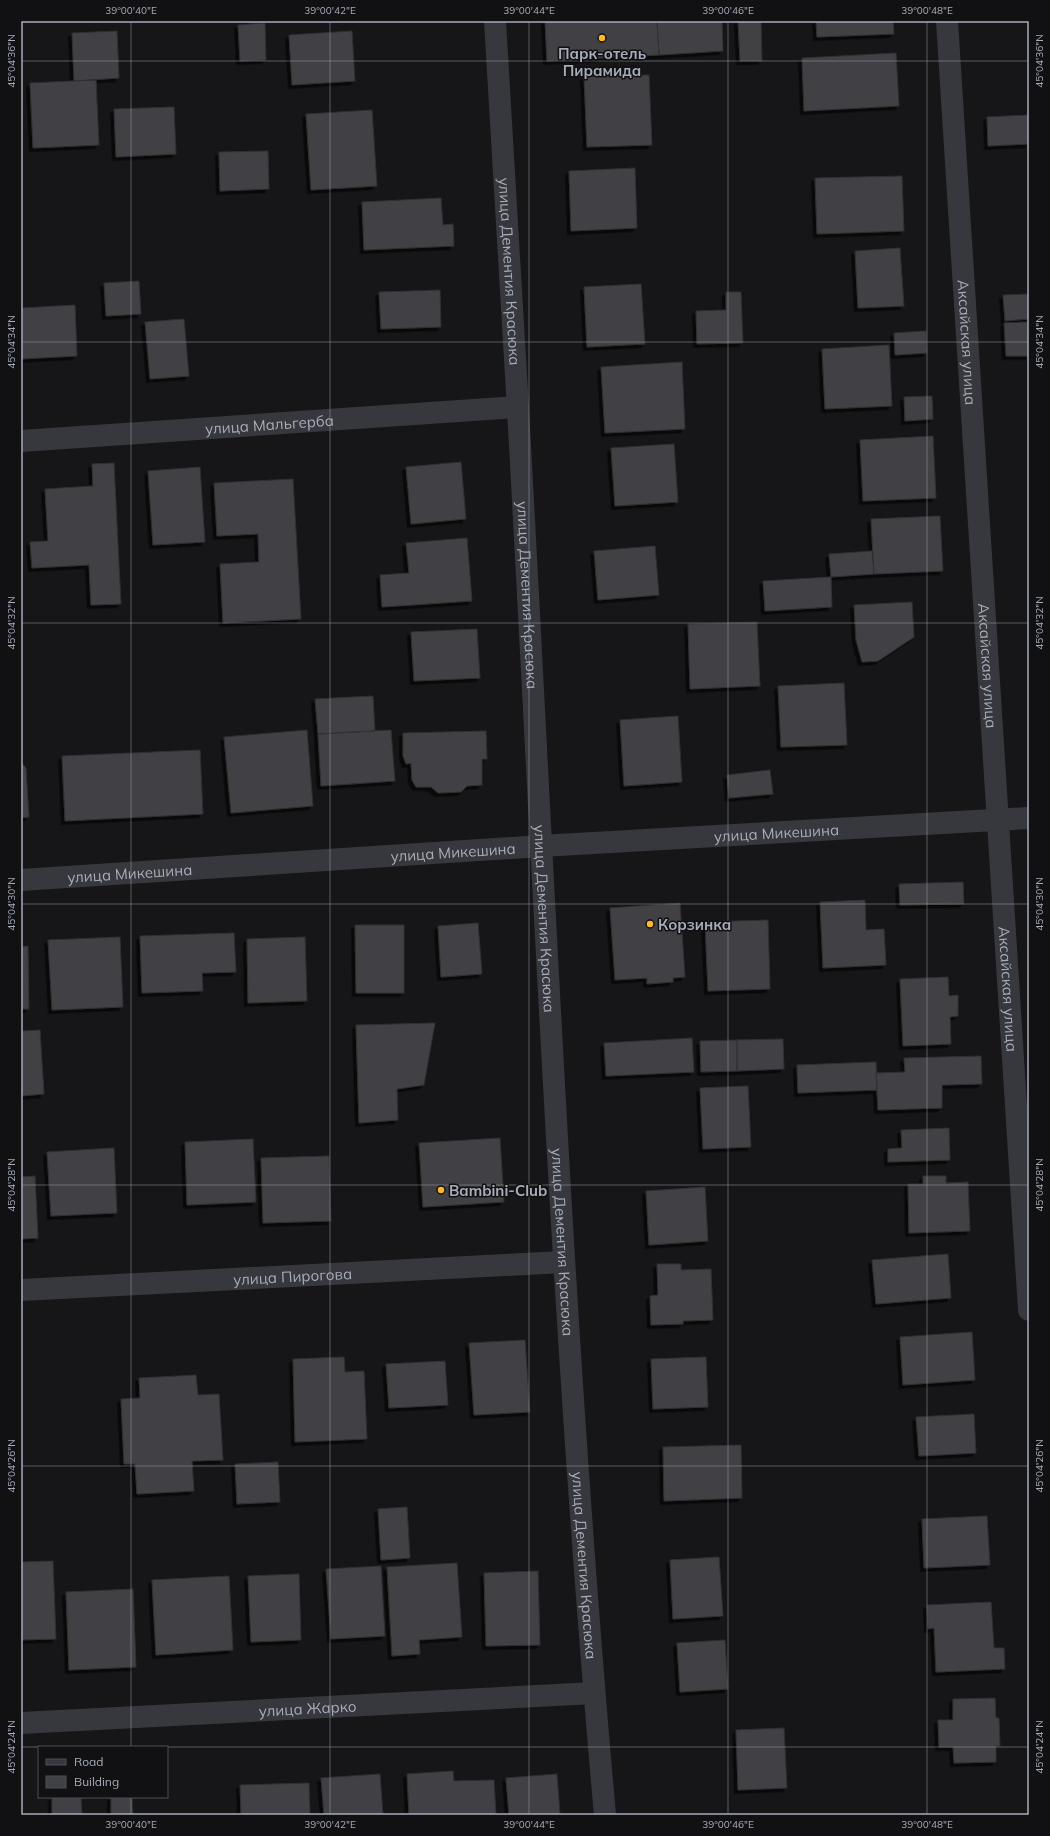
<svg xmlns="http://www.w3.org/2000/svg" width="1050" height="1836" font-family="Mulish,sans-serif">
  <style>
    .building { fill: #404145; stroke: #303034; filter: url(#shadow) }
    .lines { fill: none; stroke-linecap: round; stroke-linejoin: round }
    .street { stroke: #37383e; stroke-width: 22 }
    .ticks { fill: none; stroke: #a7acb9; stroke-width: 1; stroke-opacity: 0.45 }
    .poi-dot { fill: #ffb727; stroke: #111113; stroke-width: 1.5 }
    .labels { text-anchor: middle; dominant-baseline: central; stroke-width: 3; stroke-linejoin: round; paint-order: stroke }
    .poi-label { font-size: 15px; font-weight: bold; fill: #a7acb9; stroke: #111113; text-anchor: start }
    .street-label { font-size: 15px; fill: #a7acb9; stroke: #111113 }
    .neatline { fill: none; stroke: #a7acb9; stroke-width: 1.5 }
    .ticks-label { font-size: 10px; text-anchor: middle; fill: #a7acb9 }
  </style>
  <defs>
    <filter id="shadow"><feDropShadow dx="-3.5" dy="3.5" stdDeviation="0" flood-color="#0009"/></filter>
  </defs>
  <rect width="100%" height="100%" fill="#161618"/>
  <!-- building -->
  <path class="building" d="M545,21h112l2,34 -112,6z
    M657,21h65l1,30 -64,4z
    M738,21h23l1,40h-22z
    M816,21h77l1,13 -77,3z
    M265,23l1,37 -26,1 -2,-36z
    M117,31l2,47 -45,3 -2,-48z
    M352,31l3,50 -63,4 -3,-50z
    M896,53l3,53 -95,5 -2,-53z
    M649,75l3,70 -65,2 -3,-70z
    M96,80l3,65 -66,3 -3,-65z
    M174,107l2,47 -60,3 -2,-48z
    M372,110l5,76 -66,4 -5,-76z
    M1029,115v29l-41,2 -1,-29z
    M268,151l1,38 -49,2 -1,-39z
    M635,168l2,60 -66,3 -2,-60z
    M902,176l2,55 -87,3 -2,-56z
    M441,198l2,27 10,-1 1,22 -90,4 -2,-48z
    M900,248l4,58 -46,2 -3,-57z
    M139,281l2,33 -35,2 -2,-33z
    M641,284l4,60 -58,3 -3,-60z
    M440,290l1,37 -60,2 -2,-37z
    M726,292h15l2,51 -46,1 -1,-33 30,-1z
    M1029,294v25l-24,2 -2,-26z
    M75,305l2,51 -56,3v-51z
    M184,319l5,57 -39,3 -5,-57z
    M1029,322v34h-23l-2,-33z
    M926,331l1,22 -32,2 -1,-22z
    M889,345l3,61 -67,3 -3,-60z
    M682,362l3,67 -80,4 -4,-66z
    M932,396l1,23 -28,2 -1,-24z
    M933,436l3,62 -73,3 -3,-61z
    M674,444l4,58 -63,4 -4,-58z
    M461,462l5,57 -55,5 -5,-57z
    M114,463l7,141 -30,1 -2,-40 -57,3 -2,-26 18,-1 -3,-52 48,-3 -1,-22z
    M200,467l5,75 -52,3 -5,-74z
    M293,479l8,140 -78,4 -3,-59 39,-2 -1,-28 -41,2 -3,-53z
    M940,516l3,55 -69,3 -3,-55z
    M467,538l5,63 -90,6 -2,-32 29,-2 -3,-30z
    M655,546l4,49 -61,5 -4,-49z
    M872,551l2,23 -43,3 -2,-23z
    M831,577l1,30 -67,4 -2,-30z
    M912,602l2,35 -36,24 -16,1 -6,-22 -2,-35z
    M757,622l3,64 -70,3 -2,-65z
    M477,629l3,49 -66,3 -3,-49z
    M844,683l3,62 -66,2 -3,-61z
    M373,696l2,35 -57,3 -3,-35z
    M678,716l4,66 -58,4 -4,-66z
    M307,730l6,76 -82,7 -7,-76z
    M391,730l4,51 -74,5 -3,-52z
    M486,731l1,28h-5v26l-15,1 -6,6 -23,1 -7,-6h-15l-4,-7 -1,-17 -5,1 -3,-8v-23z
    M200,750l3,64 -138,7 -3,-65z
    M21,762l5,6 3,49 -8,1z
    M770,770l3,24 -44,4 -2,-23z
    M963,882l1,22 -64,1 -1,-21z
    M865,900l1,30 18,-1 2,36 -63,3 -3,-66z
    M680,903l5,74 -12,1v4l-26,2v-6l-32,2 -5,-72z
    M768,920l2,69 -62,2 -3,-69z
    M478,923l4,51 -41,3 -3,-51z
    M355,925h49v68h-48z
    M234,933l2,39 -34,1 1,18 -61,2 -2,-57z
    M120,937l3,70 -71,3 -4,-70z
    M305,937l2,64 -59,2 -1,-64z
    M28,946l1,63h-8v-62z
    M948,977l1,19 9,-1v21l-8,1 1,27 -48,2 -3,-67z
    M435,1023l-11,62 -27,4 1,31 -39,3 -3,-98z
    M40,1030l4,64 -23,2v-65z
    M692,1038l2,34 -88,4 -2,-33z
    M783,1039l1,30 -47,2v-31z
    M737,1040v31l-36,1 -1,-31z
    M981,1056l1,28 -40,1v23l-64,2 -2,-37 29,-1 -1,-14z
    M876,1062l1,28 -79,3 -1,-28z
    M748,1086l3,61 -48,2 -3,-61z
    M949,1128l1,32 -62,2v-13l14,-1 -1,-18z
    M500,1138l4,64 -81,5 -4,-64z
    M253,1139l3,63 -69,3 -2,-63z
    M114,1148l3,65 -66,3 -4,-64z
    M329,1156l2,65 -68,2 -2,-65z
    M35,1176l3,62 -17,1v-62z
    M923,1176h23v7l22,-1 2,49 -61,2 -1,-49h15z
    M705,1187l3,54 -59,4 -3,-54z
    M948,1254l3,44 -75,6 -4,-44z
    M657,1264h24v6l30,-1 2,51 -30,1v3l-32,1 -1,-29 8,-1z
    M972,1332l3,48 -72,5 -3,-48z
    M525,1340l5,72 -56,3 -5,-72z
    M344,1357l1,15 19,-1 3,68 -72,3 -2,-83z
    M706,1357l2,50 -55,2 -2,-50z
    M445,1361l3,44 -59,3 -3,-44z
    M196,1375l2,20 21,-1 4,66 -31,1 2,30 -57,3 -2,-30h-11l-3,-65 19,-1 -1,-20z
    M974,1414l2,39 -57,3 -3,-39z
    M741,1445l1,53 -78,3 -1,-54z
    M278,1462l2,40 -43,2 -2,-40z
    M407,1507l3,51 -29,2 -3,-51z
    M987,1516l3,49 -66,3 -2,-49z
    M719,1557l4,59 -50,3 -3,-59z
    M53,1561l3,78 -35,1v-78z
    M457,1563l5,74 -43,3 1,14 -28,2 -5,-89z
    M381,1566l4,70 -54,3 -5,-70z
    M538,1571l2,74 -54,1 -2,-73z
    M299,1574l2,66 -50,2 -3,-66z
    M229,1576l4,74 -77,5 -4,-75z
    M133,1589l3,78 -67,3 -3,-78z
    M991,1602l3,46h10l1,21 -69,3 -2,-44 -6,1 -1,-24z
    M725,1640l3,49 -48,3 -3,-49z
    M995,1698l1,20h3l1,28h-4v16l-42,1 -1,-16h-14l-1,-27h15v-21z
    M784,1728l3,60 -49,2 -2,-60z
    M453,1771l1,10 40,-1 2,35h-87l-2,-41z
    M380,1774l3,41h-59l-3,-37z
    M557,1774l3,41h-51l-3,-37z
    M309,1783l1,32h-69l-1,-30z
    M52,1797h29l1,18h-30z
    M111,1797h21l1,18h-22z"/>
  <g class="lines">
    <!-- street -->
    <g class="street">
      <path id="s1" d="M495,21c8,129 16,258 23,388 26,469 45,938 87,1406"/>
      <path id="s2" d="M947,21l82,1289"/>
      <path id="s3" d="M21,441l497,-34"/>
      <path id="s4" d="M21,880l520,-34 488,-28"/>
      <path id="s5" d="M21,1290l543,-28"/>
      <path id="s6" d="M21,1723l573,-30"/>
    </g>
  </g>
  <!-- ticks -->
  <path class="ticks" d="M131,21v1726M330,21v1794M529,21v1794M728,21v1794M927,21v1794M21,61h1008M21,342h1008M21,623h1008M21,904h1008M21,1185h1008M21,1466h1008M21,1747h1008M131,1797v18"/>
  <!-- markers -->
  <g class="poi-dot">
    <circle cx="602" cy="38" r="4"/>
    <circle cx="650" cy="924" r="4"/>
    <circle cx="441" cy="1190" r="4"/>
  </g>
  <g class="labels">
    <!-- poi labels -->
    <g class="poi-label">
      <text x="602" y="53" text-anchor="middle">Парк-отель<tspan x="602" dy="17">Пирамида</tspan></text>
      <text x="658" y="924">Корзинка</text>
      <text x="449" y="1190">Bambini-Club</text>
    </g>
    <!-- street labels -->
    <g class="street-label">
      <text stroke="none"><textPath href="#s1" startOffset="251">улица Дементия Красюка</textPath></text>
      <text stroke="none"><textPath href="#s2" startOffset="322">Аксайская улица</textPath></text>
      <text stroke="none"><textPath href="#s3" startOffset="249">улица Мальгерба</textPath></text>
      <text stroke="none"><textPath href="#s1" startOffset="575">улица Дементия Красюка</textPath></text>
      <text stroke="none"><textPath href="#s2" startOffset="646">Аксайская улица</textPath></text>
      <text stroke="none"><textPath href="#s4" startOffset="757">улица Микешина</textPath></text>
      <text stroke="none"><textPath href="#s4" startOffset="433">улица Микешина</textPath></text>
      <text stroke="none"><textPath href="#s4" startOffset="109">улица Микешина</textPath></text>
      <text stroke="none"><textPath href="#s1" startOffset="899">улица Дементия Красюка</textPath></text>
      <text stroke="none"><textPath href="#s2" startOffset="970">Аксайская улица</textPath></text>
      <text stroke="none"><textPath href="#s1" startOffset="1223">улица Дементия Красюка</textPath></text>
      <text stroke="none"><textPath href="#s5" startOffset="272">улица Пирогова</textPath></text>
      <text stroke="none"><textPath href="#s1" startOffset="1547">улица Дементия Красюка</textPath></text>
      <text stroke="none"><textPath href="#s6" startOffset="287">улица Жарко</textPath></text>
    </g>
  </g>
  <!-- border -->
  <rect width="1050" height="1836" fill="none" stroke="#111113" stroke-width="44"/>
  <!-- legend -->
  <rect x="38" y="1746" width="130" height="52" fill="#111113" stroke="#4d4f55"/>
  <rect x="46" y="1759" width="20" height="6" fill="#37383e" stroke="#4d4f55"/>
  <text x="74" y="1766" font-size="12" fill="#a7acb9">Road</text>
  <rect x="46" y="1776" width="20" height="12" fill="#404145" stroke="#4d4f55"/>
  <text x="74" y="1786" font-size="12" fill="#a7acb9">Building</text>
  <rect x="22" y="22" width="1006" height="1792" class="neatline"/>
  <g class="ticks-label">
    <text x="131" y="14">39°00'40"E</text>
    <text x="330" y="14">39°00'42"E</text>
    <text x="529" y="14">39°00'44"E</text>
    <text x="728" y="14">39°00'46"E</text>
    <text x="927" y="14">39°00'48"E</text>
    <text transform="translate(11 61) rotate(-90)" y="4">45°04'36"N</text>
    <text transform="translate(1039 61) rotate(-90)" y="4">45°04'36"N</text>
    <text transform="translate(11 342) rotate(-90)" y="4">45°04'34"N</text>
    <text transform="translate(1039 342) rotate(-90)" y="4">45°04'34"N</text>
    <text transform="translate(11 623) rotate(-90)" y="4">45°04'32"N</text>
    <text transform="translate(1039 623) rotate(-90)" y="4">45°04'32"N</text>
    <text transform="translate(11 904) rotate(-90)" y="4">45°04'30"N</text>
    <text transform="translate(1039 904) rotate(-90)" y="4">45°04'30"N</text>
    <text transform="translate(11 1185) rotate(-90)" y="4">45°04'28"N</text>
    <text transform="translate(1039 1185) rotate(-90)" y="4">45°04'28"N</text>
    <text transform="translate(11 1466) rotate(-90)" y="4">45°04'26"N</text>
    <text transform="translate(1039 1466) rotate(-90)" y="4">45°04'26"N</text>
    <text transform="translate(11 1747) rotate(-90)" y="4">45°04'24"N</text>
    <text transform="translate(1039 1747) rotate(-90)" y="4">45°04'24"N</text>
    <text x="131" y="1828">39°00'40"E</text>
    <text x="330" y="1828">39°00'42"E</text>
    <text x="529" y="1828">39°00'44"E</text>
    <text x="728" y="1828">39°00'46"E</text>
    <text x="927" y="1828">39°00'48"E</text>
  </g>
</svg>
